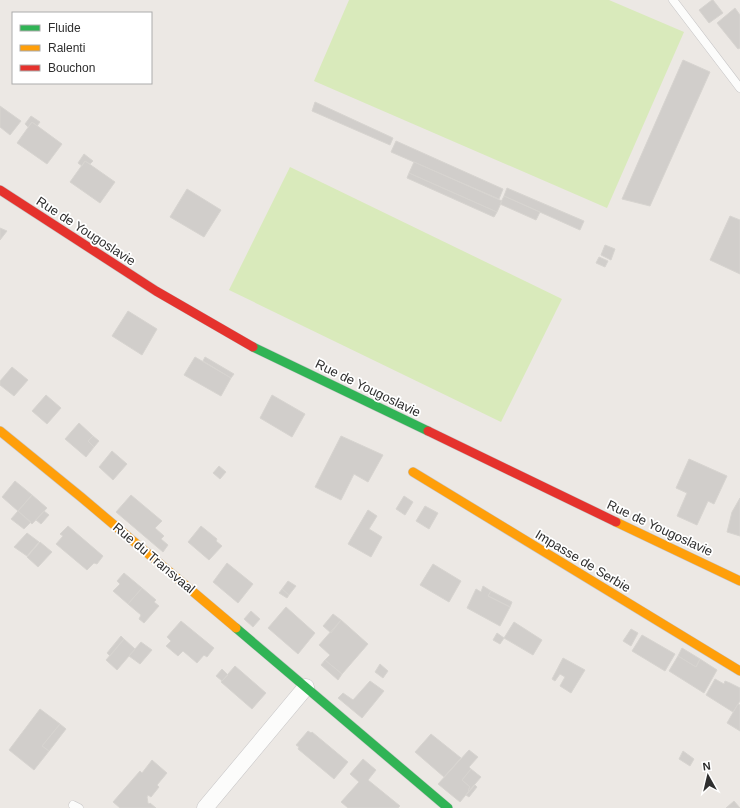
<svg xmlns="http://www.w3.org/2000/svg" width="740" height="808" font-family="Helvetica,sans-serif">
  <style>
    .pitch { fill: #d9eabb }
    .building { fill: #d1cecb; stroke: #d7d4d0 }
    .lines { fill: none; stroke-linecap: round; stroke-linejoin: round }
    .lane-casing { stroke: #c5c4c5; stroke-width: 9 }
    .street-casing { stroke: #c5c4c5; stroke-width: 17 }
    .fast-casing { stroke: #c5c4c5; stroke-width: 10 }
    .slow-casing { stroke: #c5c4c5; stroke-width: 10 }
    .jam-casing { stroke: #c5c4c5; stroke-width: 10 }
    .lane { stroke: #fcfcfb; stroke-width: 8 }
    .street { stroke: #fcfcfb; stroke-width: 16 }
    .fast { stroke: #30b455; stroke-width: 9 }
    .slow { stroke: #ff9f0a; stroke-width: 9 }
    .jam { stroke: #e5322d; stroke-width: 9 }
    .labels { text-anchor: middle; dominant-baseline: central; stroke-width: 3.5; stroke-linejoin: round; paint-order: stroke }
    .street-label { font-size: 13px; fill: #2e2e2e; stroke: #fff }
  </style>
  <rect width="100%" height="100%" fill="#ece8e4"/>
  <!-- pitch -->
  <path class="pitch" d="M349,0h260l75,32 -77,176 -293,-127z
    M290,167l272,132 -61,123 -272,-132z"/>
  <!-- building -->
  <path class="building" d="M712,0h1l10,13 -14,10 -10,-13z
    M735,8l5,7v33l-2,1 -21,-26z
    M683,60l27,12 -60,134 -28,-7z
    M315,102l78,36 -3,7 -78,-34z
    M0,106l21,15 -11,14 -10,-8z
    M31,116l9,6 -3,4 -5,-4 -4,5 -3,-3z
    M32,122l30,22 -15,20 -30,-21z
    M396,141l107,48 -4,10 -108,-47z
    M84,154l9,7 -3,3 -5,-3 -3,5 -4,-3z
    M85,161l30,21 -15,21 -30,-21z
    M414,162l88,39 -5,11 -88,-39z
    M409,173l88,39 -3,5 -87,-39z
    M507,188l77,33 -4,9 -76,-34z
    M187,189l34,21 -17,27 -34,-20z
    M504,196l36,16 -4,8 -36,-16z
    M730,216l10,4v54l-30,-14z
    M0,228l7,3 -7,9z
    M605,245l10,4 -4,11 -10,-5z
    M599,257l9,4 -3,6 -9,-4z
    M128,311l29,18 -15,26 -30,-19z
    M195,357l36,21 -10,18 -37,-21z
    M205,357l29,17 -3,4 -28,-17z
    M12,367l16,13 -14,16 -14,-11v-4z
    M46,395l15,13 -14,16 -15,-13z
    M272,395l33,19 -13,23 -32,-19z
    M79,423l14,13 -5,5 6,6 -8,10 -21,-18z
    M93,436l6,5 -5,6 -6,-6z
    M341,436l42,19 -15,27 -14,-8 -13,26 -26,-13z
    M112,451l15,13 -14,16 -14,-13z
    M689,459l38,17 -13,28 -6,-3 -11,24 -20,-9 10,-23 -11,-5z
    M219,466l7,6 -6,7 -7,-6z
    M15,481l17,14 -14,16 -16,-14z
    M32,495l15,13 -15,16 -14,-13z
    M131,495l31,26 -7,7 9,8 -3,3 7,6 -5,7 -47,-40z
    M404,496l9,6 -8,13 -9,-6z
    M740,498v38l-13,-4 5,-20z
    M425,506l13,7 -9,16 -13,-8z
    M368,510l9,6 -8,13 13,8 -11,20 -23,-13z
    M18,511l13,11 -7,7 -13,-10z
    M44,511l5,4 -8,9 -5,-4z
    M68,526l35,30 -6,8 -3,-1 -7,7 -31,-26 7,-8 -3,-2z
    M201,526l16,13 -1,2 6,5 -13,14 -21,-18z
    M27,533l12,9 -12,14 -13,-9z
    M40,542l12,10 -14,15 -11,-10z
    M227,563l26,21 -15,19 -25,-21z
    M433,564l28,17 -12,21 -29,-17z
    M124,573l18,15 -14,16 -15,-13 7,-7 -3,-3z
    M288,581l8,5 -7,9 -7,-6z
    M483,586l8,5 -3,5 22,11 -10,19 -33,-18 9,-19 5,3z
    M142,588l14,12 -2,2 5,4 -15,17 -5,-4 2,-4 -13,-11z
    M282,589l7,6 -2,3 -8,-5z
    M491,591l21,11 -2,5 -22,-11z
    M286,607l29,26 -17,21 -30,-26z
    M251,611l9,8 -7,8 -9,-8z
    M333,614l8,6 -10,13 -8,-7z
    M341,620l27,24 -26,30 -17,-14 5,-5 -11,-10z
    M181,621l33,27 -7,9 -3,-2 -7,8 -14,-12 -5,5 -12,-10 5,-5 -4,-4z
    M514,622l28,18 -9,15 -29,-17z
    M631,629l7,4 -7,13 -8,-5z
    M497,633l7,5 -4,6 -7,-4z
    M642,635l33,19 -10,17 -33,-20z
    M121,636l3,3 -14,17 -3,-3z
    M124,639l11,10 -18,21 -11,-10z
    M141,642l11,8 -12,14 -11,-8z
    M682,648l18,11 -4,8 -18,-11z
    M678,656l18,11 4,-8 17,11 -13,23 -35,-22z
    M563,658l22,12 -14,23 -11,-7 5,-9 -5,-3 -5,7 -3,-2z
    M325,660l17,14 -4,6 -17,-15z
    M380,664l8,7 -5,7 -8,-6z
    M235,666l31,27 -14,16 -31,-27z
    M222,669l6,6 -6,6 -6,-5z
    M715,679l9,5 1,-3 5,2 10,5v13l-7,11 -27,-17z
    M370,681l14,10 -22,27 -24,-20 5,-5 10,7z
    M738,704l2,1v26l-13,-8z
    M40,709l20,15 -18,22 7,5 -15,19 -25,-20z
    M60,724l6,5 -17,22 -7,-5z
    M308,731l3,2 1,-1 36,30 -14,17 -36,-30 1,-2 -3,-2z
    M431,734l30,24 -17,19 -29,-25z
    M469,750l9,7 -9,10 2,2 -9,11 8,7 -2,3 1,1 -9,11 -22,-18z
    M683,751l11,8 -4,7 -11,-7z
    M363,759l13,11 -8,10 32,26 -2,2h-50l-7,-6 18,-20 -9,-8z
    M152,760l15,13 -10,12 2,2 -8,10 -3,-2 -1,2 1,6 1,1 1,-1 6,5h-36l-7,-6 27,-31 2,2z
    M471,769l10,8 -12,14 -1,-1 2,-3 -8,-7z
    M475,785l2,2 -8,10 -3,-2z
    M734,801l6,7h-14z"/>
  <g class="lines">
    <!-- lane casing -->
    <g class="lane-casing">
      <path id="lane" d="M673,0l67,88
        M73,805l6,3"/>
    </g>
    <!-- street casing -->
    <g class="street-casing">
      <path id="street" d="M205,808l101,-121"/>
    </g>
    <!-- fast casing -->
    <g class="fast-casing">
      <path id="fast" d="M253,347l175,84
        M236,628l212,180"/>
    </g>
    <!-- slow casing -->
    <g class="slow-casing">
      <path id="slow" d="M0,431l81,66 155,131
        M413,472l327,199
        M616,522l124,59"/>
    </g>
    <!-- jam casing -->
    <g class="jam-casing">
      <path id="jam" d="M0,190l156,101 97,56
        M428,431l188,91"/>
    </g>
    <!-- lane -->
    <use href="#lane" class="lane"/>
    <!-- street -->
    <use href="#street" class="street"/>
    <!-- fast -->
    <use href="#fast" class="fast"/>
    <!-- slow -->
    <use href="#slow" class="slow"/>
    <!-- jam -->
    <use href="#jam" class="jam"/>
  </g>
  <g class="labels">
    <!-- street labels -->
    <g class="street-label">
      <text transform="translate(86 231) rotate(33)">Rue de Yougoslavie</text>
      <text transform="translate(368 388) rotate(26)">Rue de Yougoslavie</text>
      <text transform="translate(660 528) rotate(25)">Rue de Yougoslavie</text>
      <text transform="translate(154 558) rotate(40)">Rue du Transvaal</text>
      <text transform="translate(583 561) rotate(31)">Impasse de Serbie</text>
    </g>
  </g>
  <!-- legend -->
  <rect x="12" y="12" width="140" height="72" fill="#ffffff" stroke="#ababab"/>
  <rect x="20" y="25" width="20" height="6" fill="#30b455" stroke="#ababab"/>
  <text x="48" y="32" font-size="12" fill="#2e2e2e">Fluide</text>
  <rect x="20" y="45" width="20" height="6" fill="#ff9f0a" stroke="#ababab"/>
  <text x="48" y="52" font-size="12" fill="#2e2e2e">Ralenti</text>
  <rect x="20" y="65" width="20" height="6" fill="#e5322d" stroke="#ababab"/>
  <text x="48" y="72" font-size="12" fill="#2e2e2e">Bouchon</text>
  <!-- north arrow -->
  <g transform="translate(708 776) rotate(352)" stroke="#ffffff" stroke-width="3" paint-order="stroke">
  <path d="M0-3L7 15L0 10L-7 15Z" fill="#2e2e2e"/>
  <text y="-6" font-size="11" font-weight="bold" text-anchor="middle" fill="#2e2e2e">N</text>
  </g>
</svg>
